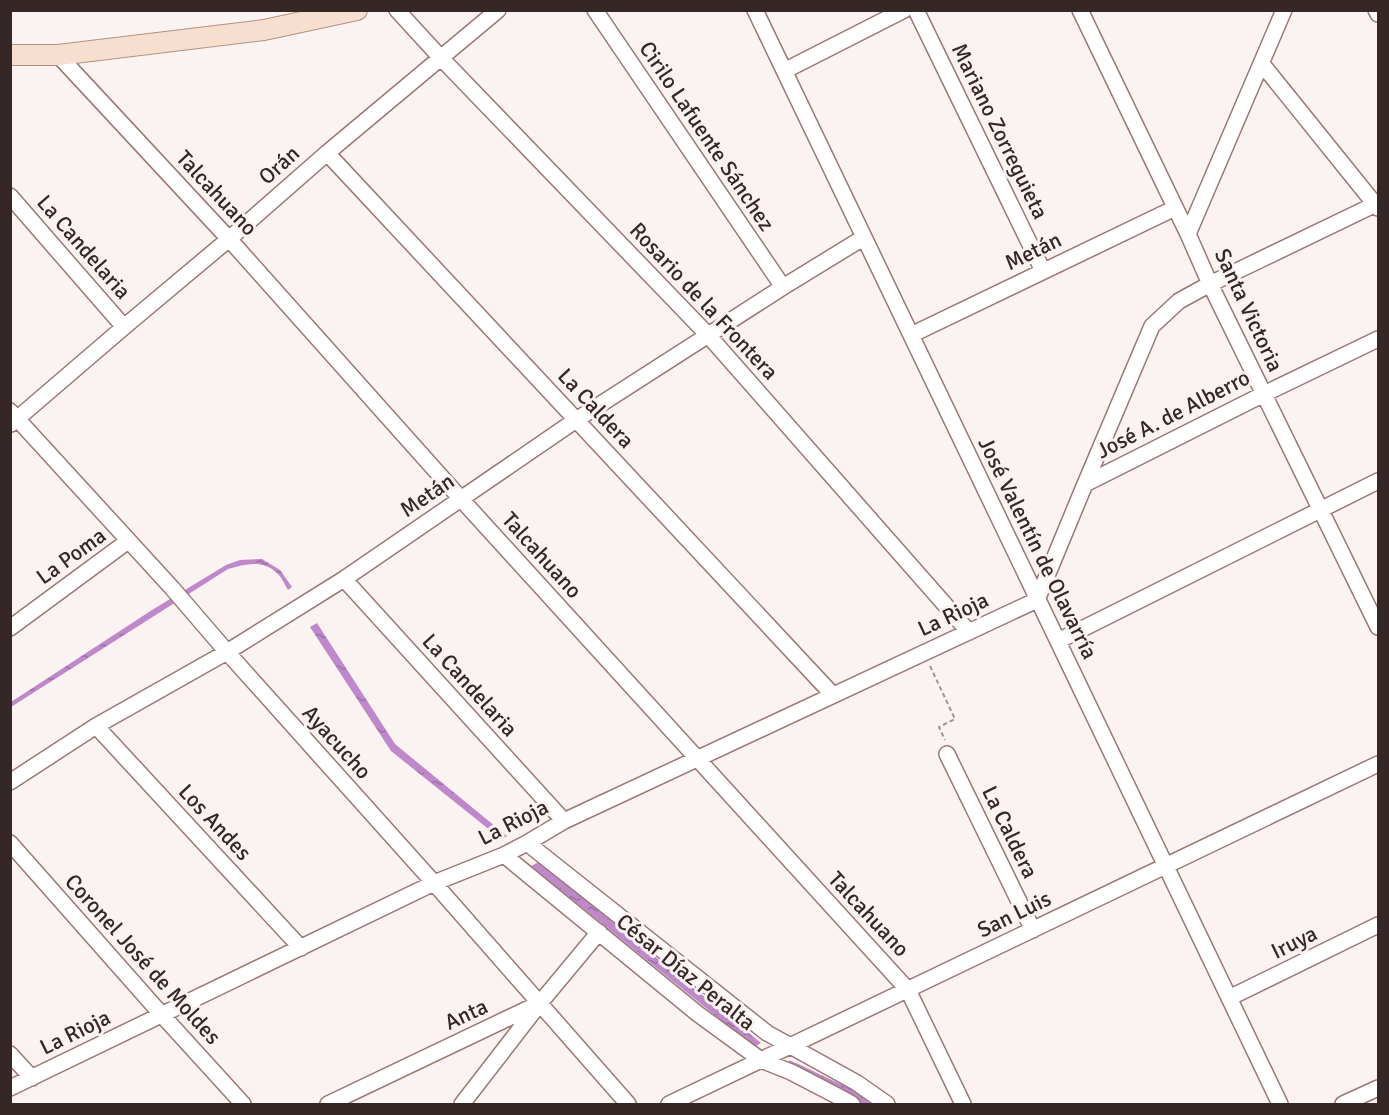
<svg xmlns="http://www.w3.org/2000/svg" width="1389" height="1115" font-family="Signika,sans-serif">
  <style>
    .water { fill: url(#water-ripples) }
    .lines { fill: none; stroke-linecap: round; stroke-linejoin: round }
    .stream { stroke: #be88cb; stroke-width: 4.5 }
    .minor-casing { stroke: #9b7876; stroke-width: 18 }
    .major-casing { stroke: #b09180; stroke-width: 22 }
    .path { stroke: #9f9594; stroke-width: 2; stroke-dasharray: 4.5 3; stroke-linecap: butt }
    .minor { stroke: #fff; stroke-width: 15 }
    .major { stroke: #f7dfd0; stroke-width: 20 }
    .labels { text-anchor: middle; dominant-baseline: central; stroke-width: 6; stroke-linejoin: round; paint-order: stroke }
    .street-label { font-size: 22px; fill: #352726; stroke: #fbf3f2 }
  </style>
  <defs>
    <pattern id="water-ripples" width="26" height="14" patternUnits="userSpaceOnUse" patternTransform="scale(1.5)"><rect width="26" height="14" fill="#be88cb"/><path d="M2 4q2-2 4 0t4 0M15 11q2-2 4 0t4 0" fill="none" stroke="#9b6fa5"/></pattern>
  </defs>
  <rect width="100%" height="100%" fill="#fbf3f2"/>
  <!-- water -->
  <path class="water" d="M262,559l18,11 12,17 -4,3c-3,-5 -6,-12 -10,-16 -15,-15 -32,-10 -50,-5l-217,138v-5l141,-92 74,-45 14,-5z
    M317,623l78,121 112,92 -6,3 -110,-88 -81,-124z
    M539,862l222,181 -7,4 -223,-181z
    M796,1063l57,27 18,14h-11l-10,-7 -62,-30z"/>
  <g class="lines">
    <!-- stream -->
    <path class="stream" d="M790,1063l9,4"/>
    <!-- minor casing -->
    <g class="minor-casing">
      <path id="minor" d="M397,10l44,48 267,277 261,297
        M595,10l188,277
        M755,10l525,1094
        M916,10l127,261
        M1080,10l108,224 22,50 168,343
        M1376,10l2,4
        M58,55l171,184 232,260 447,491 55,114
        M1262,64l116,144
        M784,71l120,-61
        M327,153l506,542
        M10,196l114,131
        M1188,234l96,-224
        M911,335l264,-127
        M10,411l162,177 55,64 207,231 194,221
        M11,424l113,-97 105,-88 98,-86 171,-143
        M1085,484l179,-90 114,-55
        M344,579l220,242
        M1037,600l48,-116 67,-158 27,-25 31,-17 168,-81
        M10,628l118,-87
        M1058,641l320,-160
        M96,726l205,222
        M947,754l86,176
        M10,782l86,-56 131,-74 117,-73 232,-159 207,-133 80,-49
        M10,843l152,172 81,89
        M527,843l240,190 90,50 30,21
        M504,855l194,159 63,46 30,12 52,27 9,5
        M1229,998l149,-73
        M10,1054l22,24
        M10,1088l424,-205 70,-28 23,-12 37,-22 473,-221
        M328,1104l212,-101 59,-71
        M462,1104l75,-97
        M669,1104l709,-340
        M1343,1104l35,-16"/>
    </g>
    <!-- major casing -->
    <g class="major-casing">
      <path id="major" d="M10,55h48l206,-25 93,-20"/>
    </g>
    <!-- path -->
    <path class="path" d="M930,666l25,53 -16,8 6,13"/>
    <!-- minor -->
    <use href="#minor" class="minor"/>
    <!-- major -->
    <use href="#major" class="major"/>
  </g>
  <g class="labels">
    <!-- street labels -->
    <g class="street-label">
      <text transform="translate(1000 131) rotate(64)">Mariano Zorreguieta</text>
      <text transform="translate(707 136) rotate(56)">Cirilo Lafuente Sánchez</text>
      <text transform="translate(279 165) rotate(-42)">Orán</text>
      <text transform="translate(217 193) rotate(47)">Talcahuano</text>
      <text transform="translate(84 247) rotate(49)">La Candelaria</text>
      <text transform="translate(1033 251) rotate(-26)">Metán</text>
      <text transform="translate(704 301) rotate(47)">Rosario de la Frontera</text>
      <text transform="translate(1249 310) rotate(65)">Santa Victoria</text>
      <text transform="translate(596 408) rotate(47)">La Caldera</text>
      <text transform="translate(1173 414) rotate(-27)">José A. de Alberro</text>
      <text transform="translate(427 495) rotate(-34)">Metán</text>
      <text transform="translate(1038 548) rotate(64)">José Valentín de Olavarría</text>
      <text transform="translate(542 555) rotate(48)">Talcahuano</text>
      <text transform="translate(71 556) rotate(-36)">La Poma</text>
      <text transform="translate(953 614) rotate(-25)">La Rioja</text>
      <text transform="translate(470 685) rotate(48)">La Candelaria</text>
      <text transform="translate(337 742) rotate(48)">Ayacucho</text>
      <text transform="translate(215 822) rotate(47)">Los Andes</text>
      <text transform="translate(513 822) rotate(-27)">La Rioja</text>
      <text transform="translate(1010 832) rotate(64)">La Caldera</text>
      <text transform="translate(869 914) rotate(47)">Talcahuano</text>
      <text transform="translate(1014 914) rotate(-26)">San Luis</text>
      <text transform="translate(1294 942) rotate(-26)">Iruya</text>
      <text transform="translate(143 959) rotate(48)">Coronel José de Moldes</text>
      <text transform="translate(686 972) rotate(39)">César Díaz Peralta</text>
      <text transform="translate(466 1014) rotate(-25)">Anta</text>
      <text transform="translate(75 1032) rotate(-26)">La Rioja</text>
    </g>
  </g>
  <!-- border -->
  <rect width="1389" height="1115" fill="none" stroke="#352726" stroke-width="24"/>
</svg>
